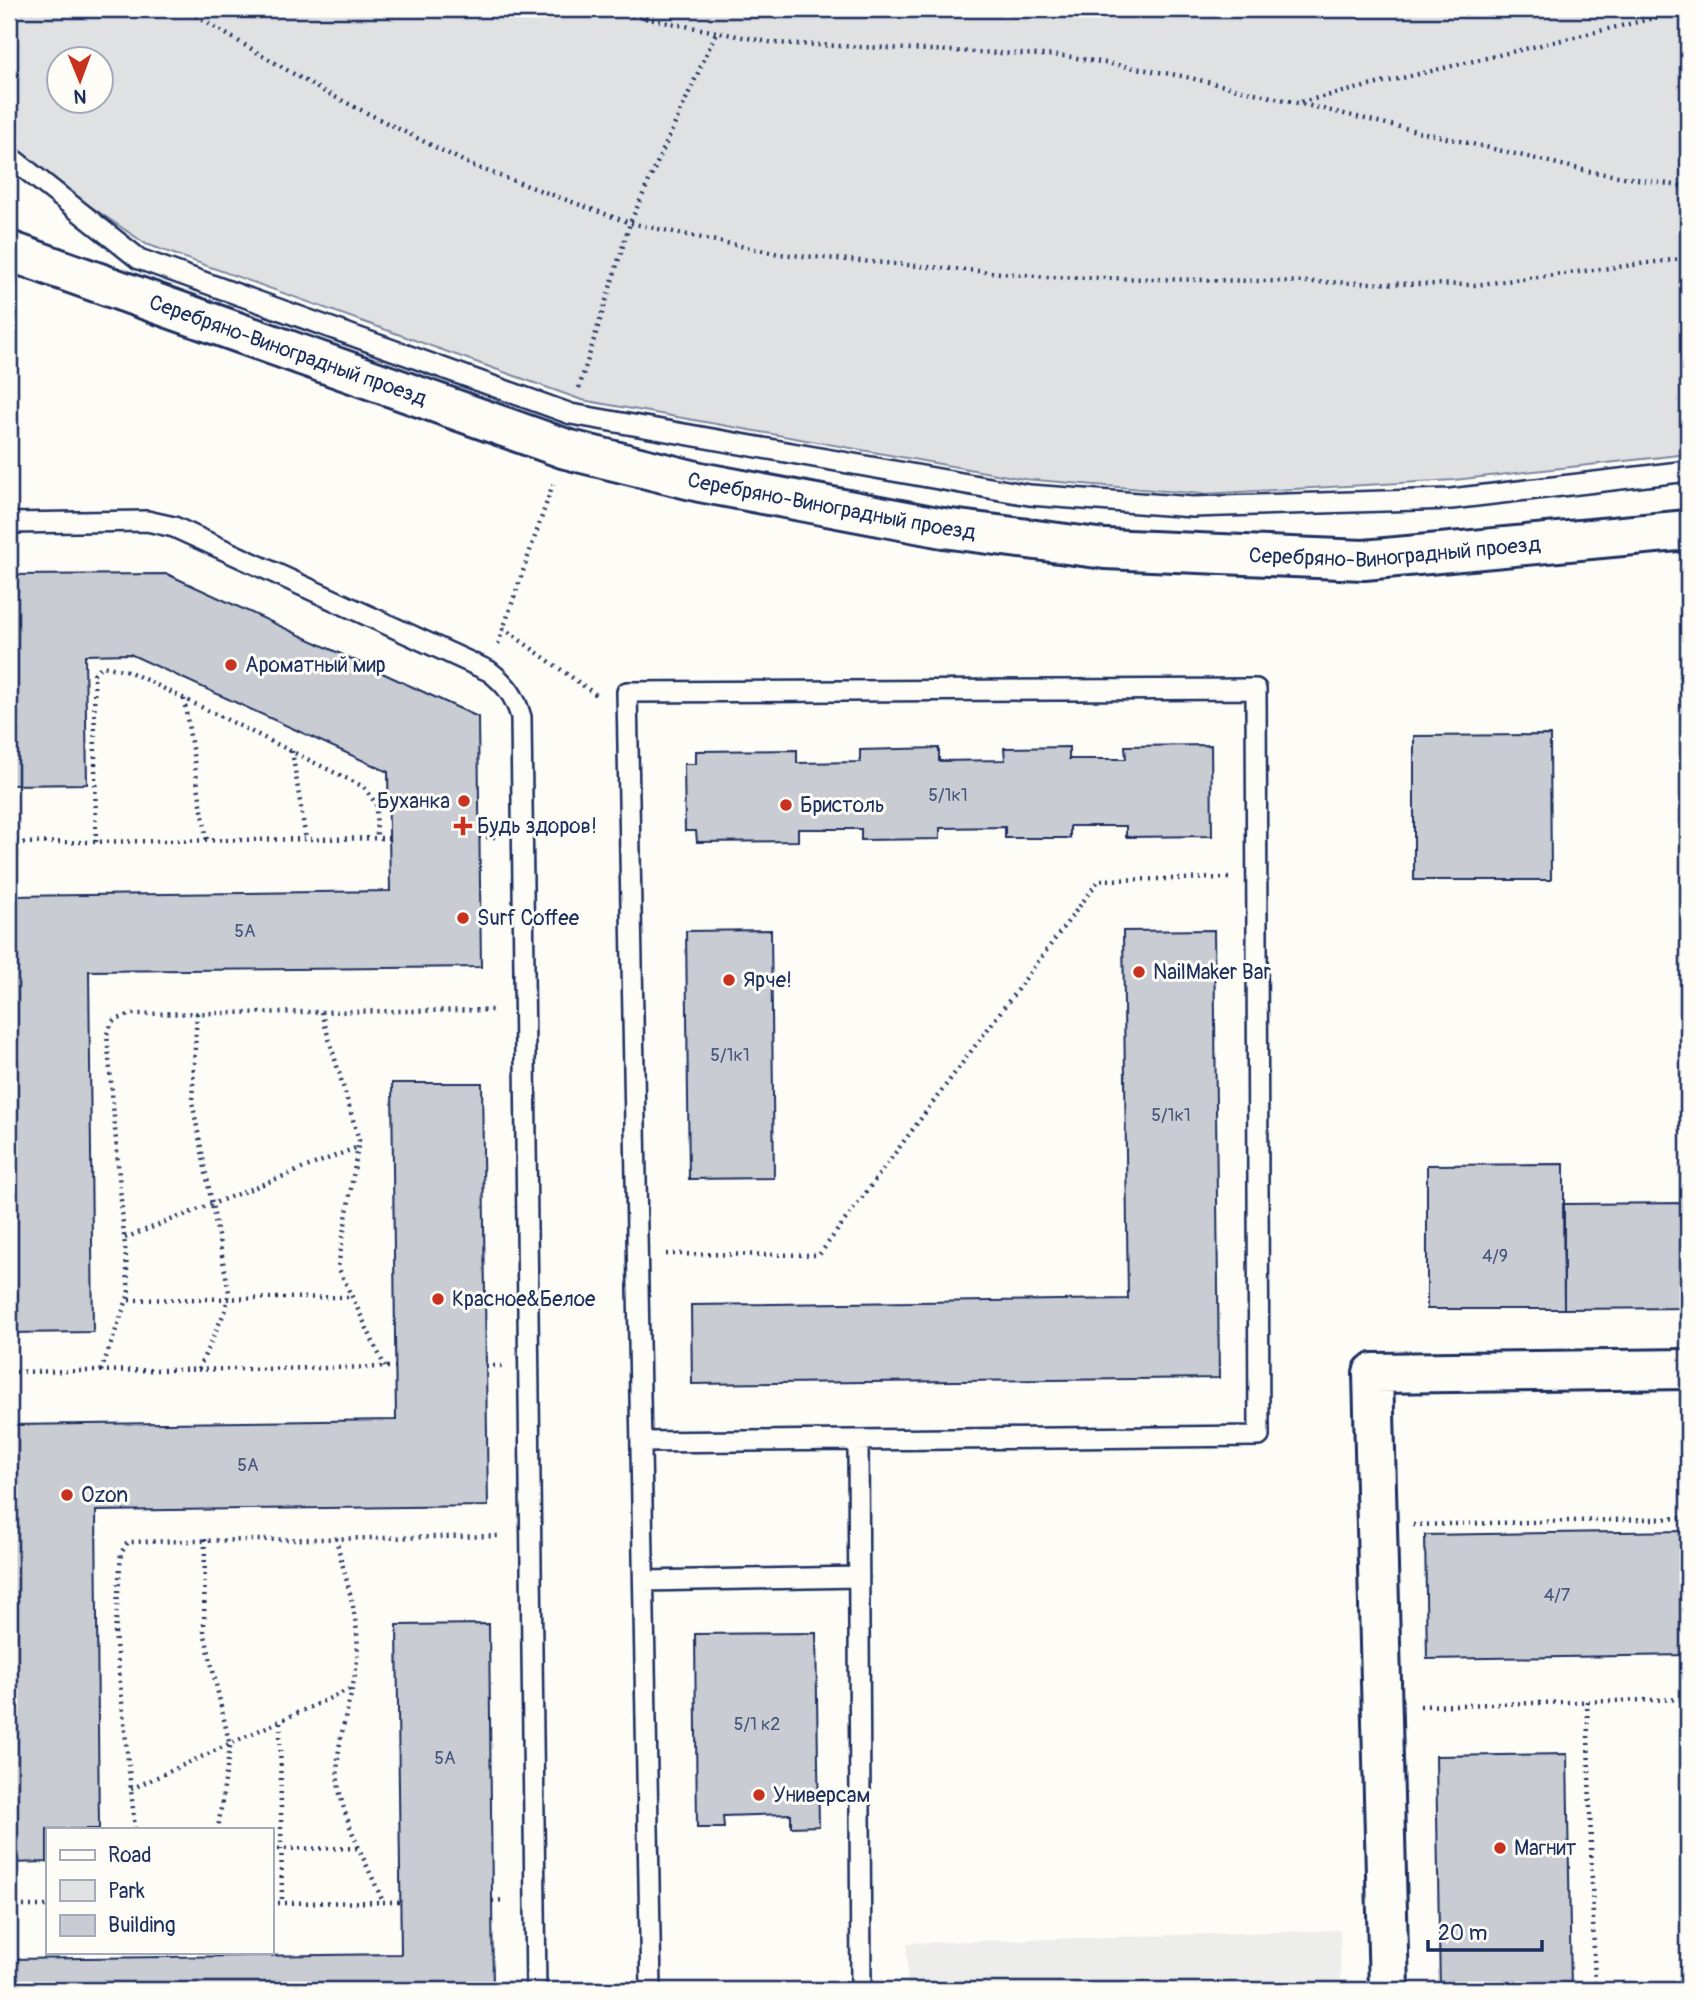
<svg xmlns="http://www.w3.org/2000/svg" width="1697" height="1999" font-family="Pangolin,sans-serif">
  <style>
    .built { fill: #edeeec }
    .green { fill: #e0e1e3; stroke: #7e88a0; stroke-width: 2; fill-rule: evenodd }
    .building { fill: #c9ccd3; stroke: #1b2f5e; stroke-width: 2 }
    .lines { fill: none; stroke-linecap: round; stroke-linejoin: round }
    .service-casing { stroke: #1b2f5e; stroke-width: 24 }
    .minor-casing { stroke: #1b2f5e; stroke-width: 44 }
    .path { stroke: #1b2f5e; stroke-width: 4.5; stroke-dasharray: 2 5; stroke-linecap: butt }
    .service { stroke: #fdfcf7; stroke-width: 19 }
    .minor { stroke: #fdfcf7; stroke-width: 38 }
    .poi-dot { fill: #c8321e; stroke: #fdfcf7; stroke-width: 2.5 }
    .labels { text-anchor: middle; dominant-baseline: central; stroke-width: 6; stroke-linejoin: round; paint-order: stroke }
    .number-label { font-size: 18px; fill: #46567b }
    .street-label { font-size: 21px; fill: #1b2f5e; stroke: #fdfcf7 }
    .poi-label { font-size: 21px; fill: #1b2f5e; stroke: #fdfcf7; text-anchor: start }
  </style>
  <rect width="100%" height="100%" fill="#fdfcf7"/>
  <filter id="ink" filterUnits="userSpaceOnUse"><feTurbulence type="fractalNoise" baseFrequency=".0143" numOctaves="2"/><feDisplacementMap in="SourceGraphic" scale="14" xChannelSelector="R" yChannelSelector="G"/><feConvolveMatrix kernelMatrix="1 2 1 2 8 2 1 2 1" color-interpolation-filters="sRGB"/></filter>
  <g filter="url(#ink)">
    <!-- built -->
    <path class="built" d="M1340,1930l1,60h-434v-47z"/>
    <!-- green -->
    <path class="green" d="M9,9h1679v445l-234,26 -252,14 -178,-15 -442,-79 -436,-156 -137,-93zM60,60h42v42h-42z"/>
    <!-- building -->
    <path class="building" d="M167,574l311,143 3,250 -392,4 4,361 -84,1v-437l381,-5 -2,-119 -258,-118 -45,1 2,129 -78,1v-210z
      M1550,735l1,145h-137v-144z
      M1211,745l1,91 -86,1v-11h-56v12h-65v-11l-65,1v11l-79,1v-11h-63v12l-101,1 -1,-11h-11l-1,-67h12v-13l101,-1v13l63,-1v-12l79,-2v13l66,-1 -1,-12 65,-1v12h57l-1,-13z
      M771,930l3,248 -85,1 -3,-248z
      M1214,930l5,448 -527,6 -1,-79 437,-6 -5,-368z
      M392,1083h90l6,423 -392,5 3,318h-52v33l-38,1v-438l387,-5z
      M1564,1164v145h-137v-144z
      M1688,1203v105l-124,1 -1,-105z
      M1688,1531v124l-261,4 -2,-124z
      M489,1624l4,366h-484v-31l392,-5 -4,-329z
      M816,1633l3,193 -28,1v-13l-68,2 1,12h-27l-2,-194z
      M1567,1754l4,236h-131l-4,-234z"/>
    <g class="lines">
      <!-- service casing -->
      <g class="service-casing">
        <path id="service" d="M9,156l130,103 432,155 458,81 164,12 258,-8 237,-28
          M9,523l138,-2 27,6 315,144c17,13 26,25 32,46l15,1273
          M858,1440l3,550
          M641,1442l618,-6 -3,-747 -629,3 24,1298
          M644,1581l215,-4"/>
      </g>
      <!-- minor casing -->
      <g class="minor-casing">
        <g id="minor">
          <path id="s1" d="M9,251l557,198 134,33 243,46 162,21 259,11 324,-30"/>
          <path d="M1389,1990l-16,-617 315,-4"/>
        </g>
      </g>
      <!-- path -->
      <path class="path" d="M184,9l135,80 154,77 157,57 149,31 269,23 426,8 214,-27
        M597,9l177,34 291,13 117,20 410,96 96,15
        M1650,9l11,7
        M1301,102l387,-92
        M579,388l51,-165 86,-190
        M503,628l96,69
        M498,644l55,-160
        M184,699l23,142
        M292,751l14,89
        M479,837h17
        M96,842l-2,-168 8,-8 26,5 236,116 12,17 1,35
        M9,843l380,-5
        M321,1012l38,128 -21,127 47,100
        M197,1013l-5,88 37,191 -4,19 -27,59
        M125,1238l233,-91
        M666,1254l153,1 280,-375 131,-2
        M129,1300l221,-3
        M486,1366h16
        M101,1371l28,-77 -22,-260 6,-13 18,-7 365,-4
        M9,1372l387,-5
        M1413,1525l275,-7
        M336,1538c8,38 25,81 21,121 -3,40 -23,81 -19,122 4,38 30,85 45,121
        M205,1539l-1,92 26,115 -12,83
        M1587,1701l8,289
        M1420,1706l268,-7
        M280,1722l2,181
        M131,1789l221,-101
        M135,1829l-20,-195 6,-81 7,-11 374,-6
        M271,1849l90,-1
        M492,1901l13,-1
        M271,1903l129,-1
        M9,1906h38"/>
      <!-- service -->
      <use href="#service" class="service"/>
      <!-- minor -->
      <use href="#minor" class="minor"/>
    </g>
  </g>
  <!-- markers -->
  <g class="poi-dot">
    <circle cx="231" cy="665" r="7"/>
    <circle cx="464" cy="801" r="7"/>
    <circle cx="786" cy="805" r="7"/>
    <path d="M459.5 815.5h7v7h7v7h-7v7h-7v-7h-7v-7h7z"/>
    <circle cx="463" cy="918" r="7"/>
    <circle cx="1139" cy="972" r="7"/>
    <circle cx="729" cy="980" r="7"/>
    <circle cx="438" cy="1299" r="7"/>
    <circle cx="67" cy="1495" r="7"/>
    <circle cx="759" cy="1795" r="7"/>
    <circle cx="1500" cy="1848" r="7"/>
  </g>
  <g class="labels">
    <!-- number labels -->
    <g class="number-label">
      <text x="948" y="795">5/1к1</text>
      <text x="245" y="931">5А</text>
      <text x="730" y="1055">5/1к1</text>
      <text x="1171" y="1115">5/1к1</text>
      <text x="1495" y="1256">4/9</text>
      <text x="248" y="1465">5А</text>
      <text x="1557" y="1595">4/7</text>
      <text x="757" y="1724">5/1 к2</text>
      <text x="445" y="1758">5А</text>
    </g>
    <!-- street labels -->
    <g class="street-label">
      <text stroke="none"><textPath href="#s1" startOffset="296">Серебряно-Виноградный проезд</textPath></text>
      <text stroke="none"><textPath href="#s1" startOffset="863">Серебряно-Виноградный проезд</textPath></text>
      <text stroke="none"><textPath href="#s1" startOffset="1430">Серебряно-Виноградный проезд</textPath></text>
    </g>
    <!-- poi labels -->
    <g class="poi-label">
      <text x="245" y="665">Ароматный мир</text>
      <text x="450" y="801" text-anchor="end">Буханка</text>
      <text x="800" y="805">Бристоль</text>
      <text x="477" y="826">Будь здоров!</text>
      <text x="477" y="918">Surf Coffee</text>
      <text x="1153" y="972">NailMaker Bar</text>
      <text x="743" y="980">Ярче!</text>
      <text x="452" y="1299">Красное&amp;Белое</text>
      <text x="81" y="1495">Ozon</text>
      <text x="773" y="1795">Универсам</text>
      <text x="1514" y="1848">Магнит</text>
    </g>
  </g>
  <!-- margin -->
  <rect width="1697" height="1999" fill="none" stroke="#fdfcf7" stroke-width="35"/>
  <rect x="18" y="18" width="1662" height="1964" fill="none" stroke="#1b2f5e" stroke-width="2.5" filter="url(#ink)"/>
  <!-- legend -->
  <rect x="46" y="1828" width="228" height="126" fill="#fdfcf7" stroke="#a3aaba" stroke-width="2"/>
  <rect x="60" y="1850" width="35" height="10" fill="#fdfcf7" stroke="#a3aaba" stroke-width="2"/>
  <text x="108" y="1862" font-size="21" fill="#1b2f5e">Road</text>
  <rect x="60" y="1880" width="35" height="21" fill="#e0e1e3" stroke="#a3aaba" stroke-width="2"/>
  <text x="108" y="1898" font-size="21" fill="#1b2f5e">Park</text>
  <rect x="60" y="1915" width="35" height="21" fill="#c9ccd3" stroke="#a3aaba" stroke-width="2"/>
  <text x="108" y="1932" font-size="21" fill="#1b2f5e">Building</text>
  <!-- north arrow -->
  <g transform="translate(80 80) rotate(179)"><circle r="33" fill="#fdfcf7" stroke="#a3aaba" stroke-width="2"/>
  <path d="M0-5L12 26L0 18L-12 26Z" fill="#c8321e"/>
  <text y="-10" font-size="19" font-weight="bold" text-anchor="middle" fill="#1b2f5e">N</text>
  </g>
  <!-- scale -->
  <path d="M1428 1940v10h114v-10" fill="none" stroke="#1b2f5e" stroke-width="3.5"/>
  <text x="1438" y="1940" font-size="21" fill="#1b2f5e" stroke="#fdfcf7" stroke-width="5" paint-order="stroke">20 m</text>
</svg>
